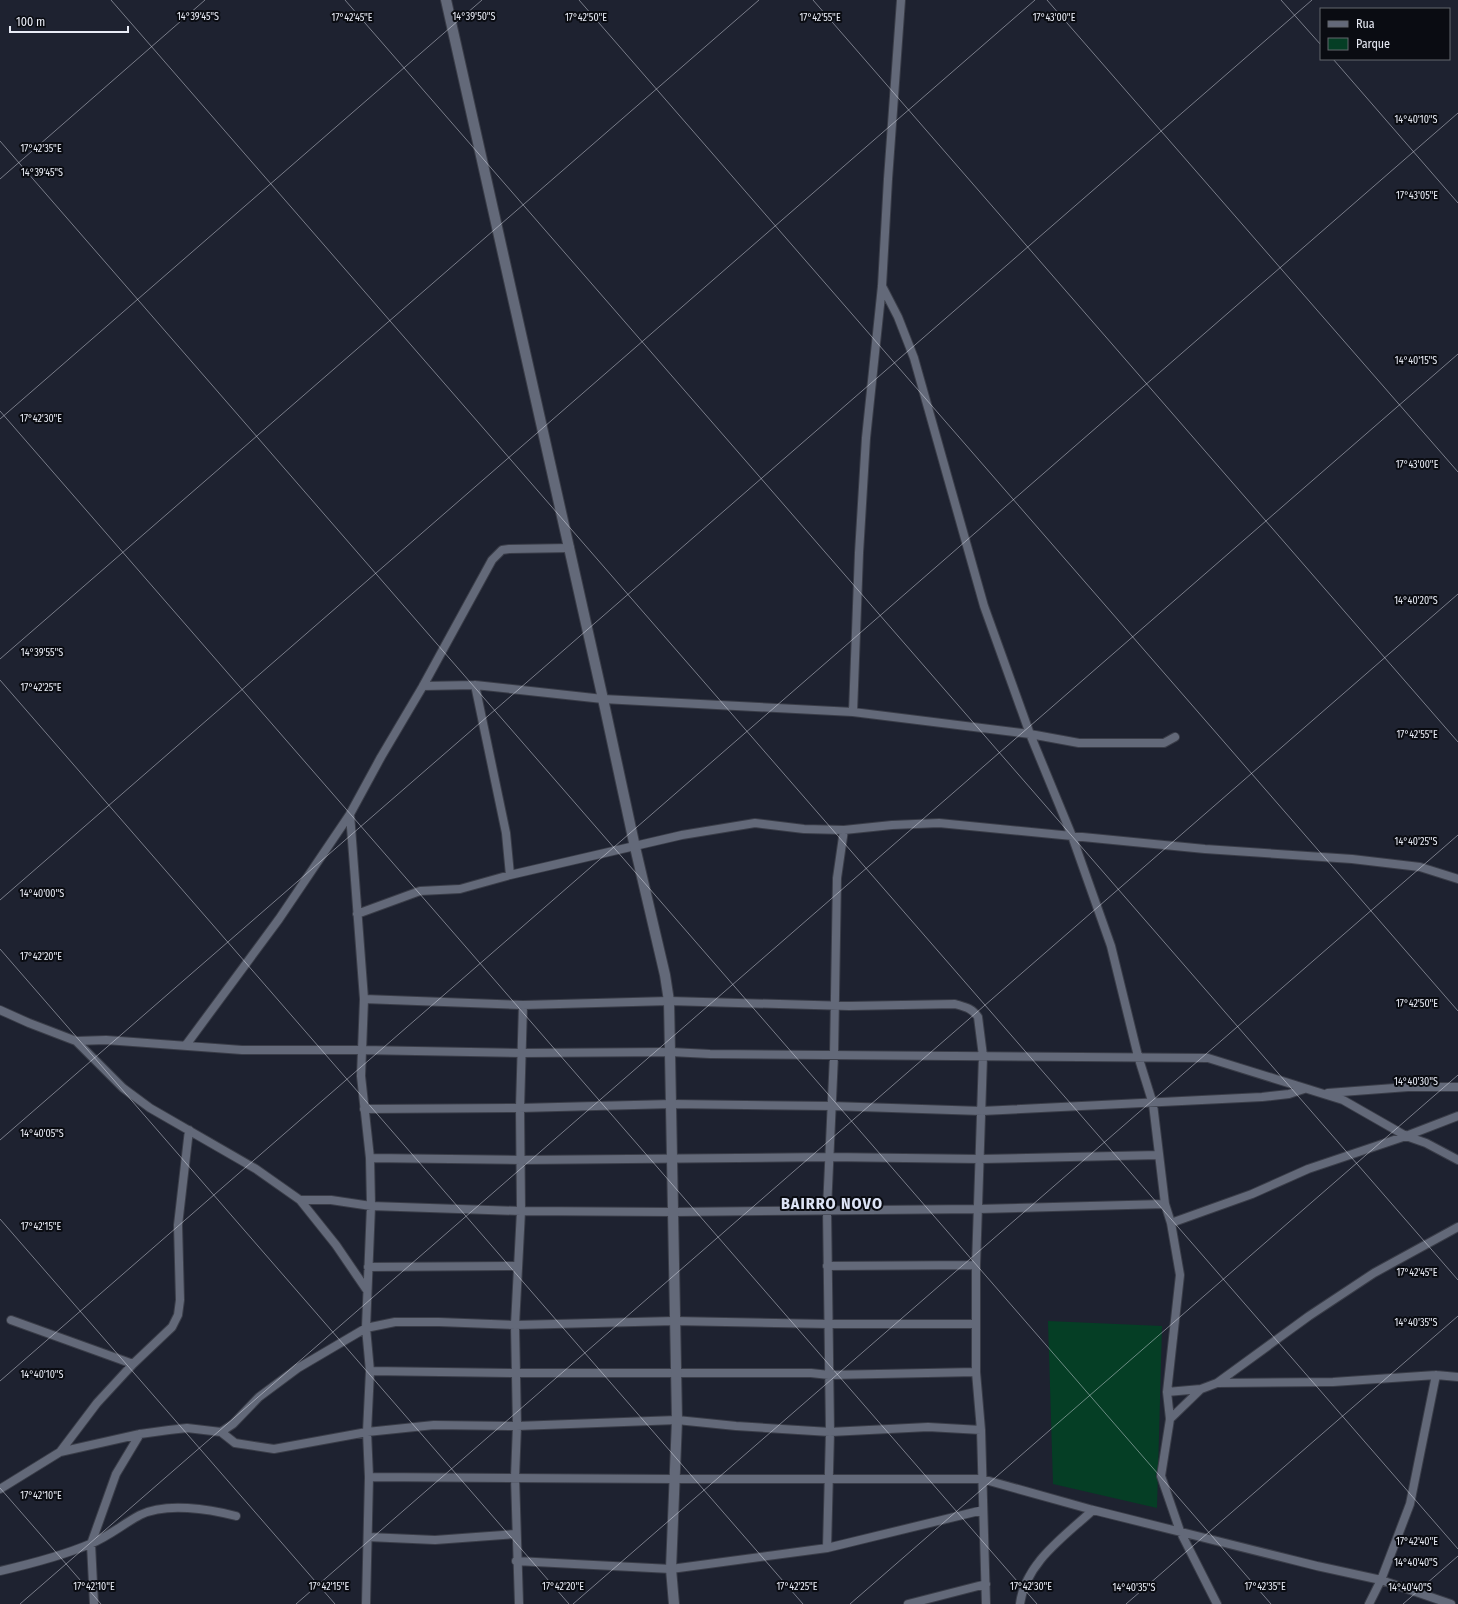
<svg xmlns="http://www.w3.org/2000/svg" width="1458" height="1604" font-family="'Fira Sans Condensed',sans-serif">
  <style>
    .green { fill: #053e25 }
    .lines { fill: none; stroke-linecap: round; stroke-linejoin: round }
    .minor-casing { stroke: #3a3d48; stroke-width: 10 }
    .tertiary-casing { stroke: #3a3d48; stroke-width: 12 }
    .minor { stroke: #636979; stroke-width: 8 }
    .tertiary { stroke: #636979; stroke-width: 10 }
    .ticks { fill: none; stroke: #e9ecf6; stroke-width: 1; stroke-opacity: 0.45 }
    .labels { text-anchor: middle; dominant-baseline: central; stroke-width: 4; stroke-linejoin: round; paint-order: stroke }
    .district-label { font-size: 16px; font-weight: bold; letter-spacing: 1px; fill: #dde4f6; stroke: #0a0c12 }
    .ticks-label { font-size: 10px; text-anchor: middle; fill: #e9ecf6; stroke: #0a0c12; stroke-width: 4; stroke-linejoin: round; paint-order: stroke }
  </style>
  <rect width="100%" height="100%" fill="#1e2230"/>
  <!-- green -->
  <path class="green" d="M1048,1321l114,5 -5,182 -104,-24z"/>
  <g class="lines">
    <!-- minor casing -->
    <g class="minor-casing">
      <path id="minor" d="M882,286l16,31 16,41 70,248 46,128 42,102 39,110 27,110 15,48 12,100 6,19 9,52 -13,117 3,27 -9,57 19,55 37,73
        M475,685l31,148 4,42
        M423,686l52,-1 128,14 250,13 177,22 49,9h85l11,-6
        M853,712l6,-159 7,-115 16,-152 6,-107 13,-179
        M350,814l14,185 -3,77 9,82 1,48 -5,122 4,43 -3,61 2,45 -3,127
        M357,914l63,-23 40,-2 50,-14 172,-40 73,-12 49,6 40,1 48,-5 47,-2 266,26 147,10 68,8 38,12
        M364,999l159,6 146,-4 180,5 106,-2c10,3 17,4 23,13l5,39 -7,209v107l5,58 5,174
        M0,1010l29,13 47,18 30,-1 136,10h120l159,3 150,-1 39,2 498,4 135,42 63,36 20,7 32,17
        M76,1041l47,47 27,20 106,61 44,31 36,45 30,44
        M186,1045l93,-126 71,-105 31,-57 42,-71 69,-126 10,-10 7,-1 61,-1
        M1328,1093l80,-6h50
        M364,1109l156,-1 152,-4 159,2 151,5 280,-14 27,-3 15,-5
        M370,1158l151,2 308,-3 151,2 179,-4
        M300,1200h31l40,6 150,5 152,1 305,-3 187,-5
        M1171,1223l81,-29 56,-25 98,-33 52,-20
        M827,1266l149,-1
        M368,1267l150,-1
        M11,1320l122,44
        M370,1371l145,2h296l18,2 147,-3
        M1217,1383l116,-1 103,-7 22,2
        M1167,1392l34,-3
        M1170,1419l31,-30 16,-6 92,-67 65,-43 84,-46
        M221,1432l14,11 39,6 93,-17 67,-7 83,1 160,-6 59,6 94,6 98,-5 53,3
        M60,1452l37,-49 36,-39 39,-37 6,-12 2,-15 -2,-75 11,-95
        M369,1477l305,2h308l111,31 224,56 64,14 70,24
        M0,1489l60,-37 80,-18 29,-4 18,-2 34,4 12,-8 26,-27 39,-29 68,-40 29,-6h44l76,3 159,-4 153,3h149
        M368,1537l67,3 81,-6
        M827,1548l156,-38
        M516,1561l155,8 156,-21 3,-116 -3,-223 7,-154 3,-177 7,-48
        M0,1571c30,-7 62,-15 90,-27 18,-7 33,-20 50,-29 26,-13 69,-6 96,1
        M94,1604l-3,-60 25,-70 24,-40
        M519,1604l-4,-127 2,-51 -2,-101 6,-114 -1,-103 3,-103
        M908,1604l78,-20
        M1020,1604c5,-41 45,-68 73,-94
        M1369,1604l12,-24 29,-76 26,-129"/>
    </g>
    <!-- tertiary casing -->
    <g class="tertiary-casing">
      <path id="tertiary" d="M446,0l157,699 32,148 30,128 4,26 8,419 -6,149 3,35"/>
    </g>
    <!-- minor -->
    <use href="#minor" class="minor"/>
    <!-- tertiary -->
    <use href="#tertiary" class="tertiary"/>
  </g>
  <!-- ticks -->
  <path class="ticks" d="M111,0l1347,1549M345,0l1113,1280M579,0l879,1011M813,0l645,742M1047,0l411,472M1281,0l40,45M1333,59l125,144M0,141l1271,1463M0,179l205,-179M0,411l1037,1193M0,419l482,-419M0,659l759,-659M0,680l803,924M0,900l1035,-900M0,949l569,655M0,1140l1312,-1140M0,1219l335,385M0,1381l1458,-1268M0,1488l101,116M20,1604l1438,-1250M296,1604l1162,-1010M573,1604l885,-769M850,1604l608,-529M1126,1604l332,-288M1403,1604l55,-48"/>
  <g class="labels">
    <!-- district labels -->
    <g class="district-label">
      <text x="832" y="1203">BAIRRO NOVO</text>
    </g>
  </g>
  <g class="ticks-label">
    <text x="198" y="20">14°39'45"S</text>
    <text x="474" y="20">14°39'50"S</text>
    <text x="352" y="21">17°42'45"E</text>
    <text x="820" y="21">17°42'55"E</text>
    <text x="586" y="21">17°42'50"E</text>
    <text x="1054" y="21">17°43'00"E</text>
    <text x="1416" y="123">14°40'10"S</text>
    <text x="41" y="152">17°42'35"E</text>
    <text x="42" y="176">14°39'45"S</text>
    <text x="1417" y="199">17°43'05"E</text>
    <text x="1416" y="364">14°40'15"S</text>
    <text x="41" y="422">17°42'30"E</text>
    <text x="1417" y="468">17°43'00"E</text>
    <text x="1416" y="604">14°40'20"S</text>
    <text x="42" y="656">14°39'55"S</text>
    <text x="41" y="691">17°42'25"E</text>
    <text x="1417" y="738">17°42'55"E</text>
    <text x="1416" y="845">14°40'25"S</text>
    <text x="42" y="897">14°40'00"S</text>
    <text x="41" y="960">17°42'20"E</text>
    <text x="1417" y="1007">17°42'50"E</text>
    <text x="1416" y="1085">14°40'30"S</text>
    <text x="42" y="1137">14°40'05"S</text>
    <text x="41" y="1230">17°42'15"E</text>
    <text x="1417" y="1276">17°42'45"E</text>
    <text x="1416" y="1326">14°40'35"S</text>
    <text x="42" y="1378">14°40'10"S</text>
    <text x="41" y="1499">17°42'10"E</text>
    <text x="1417" y="1545">17°42'40"E</text>
    <text x="1416" y="1566">14°40'40"S</text>
    <text x="94" y="1590">17°42'10"E</text>
    <text x="329" y="1590">17°42'15"E</text>
    <text x="563" y="1590">17°42'20"E</text>
    <text x="797" y="1590">17°42'25"E</text>
    <text x="1031" y="1590">17°42'30"E</text>
    <text x="1265" y="1590">17°42'35"E</text>
    <text x="1134" y="1591">14°40'35"S</text>
    <text x="1410" y="1591">14°40'40"S</text>
  </g>
  <!-- legend -->
  <rect x="1320" y="8" width="130" height="52" fill="#0a0c12" stroke="#63666d"/>
  <rect x="1328" y="21" width="20" height="6" fill="#636979" stroke="#63666d"/>
  <text x="1356" y="28" font-size="12" fill="#e9ecf6">Rua</text>
  <rect x="1328" y="38" width="20" height="12" fill="#053e25" stroke="#63666d"/>
  <text x="1356" y="48" font-size="12" fill="#e9ecf6">Parque</text>
  <!-- scale -->
  <path d="M10 26v6h118v-6" fill="none" stroke="#e9ecf6" stroke-width="2"/>
  <text x="16" y="26" font-size="12" fill="#e9ecf6" stroke="#0a0c12" stroke-width="3" paint-order="stroke">100 m</text>
</svg>
